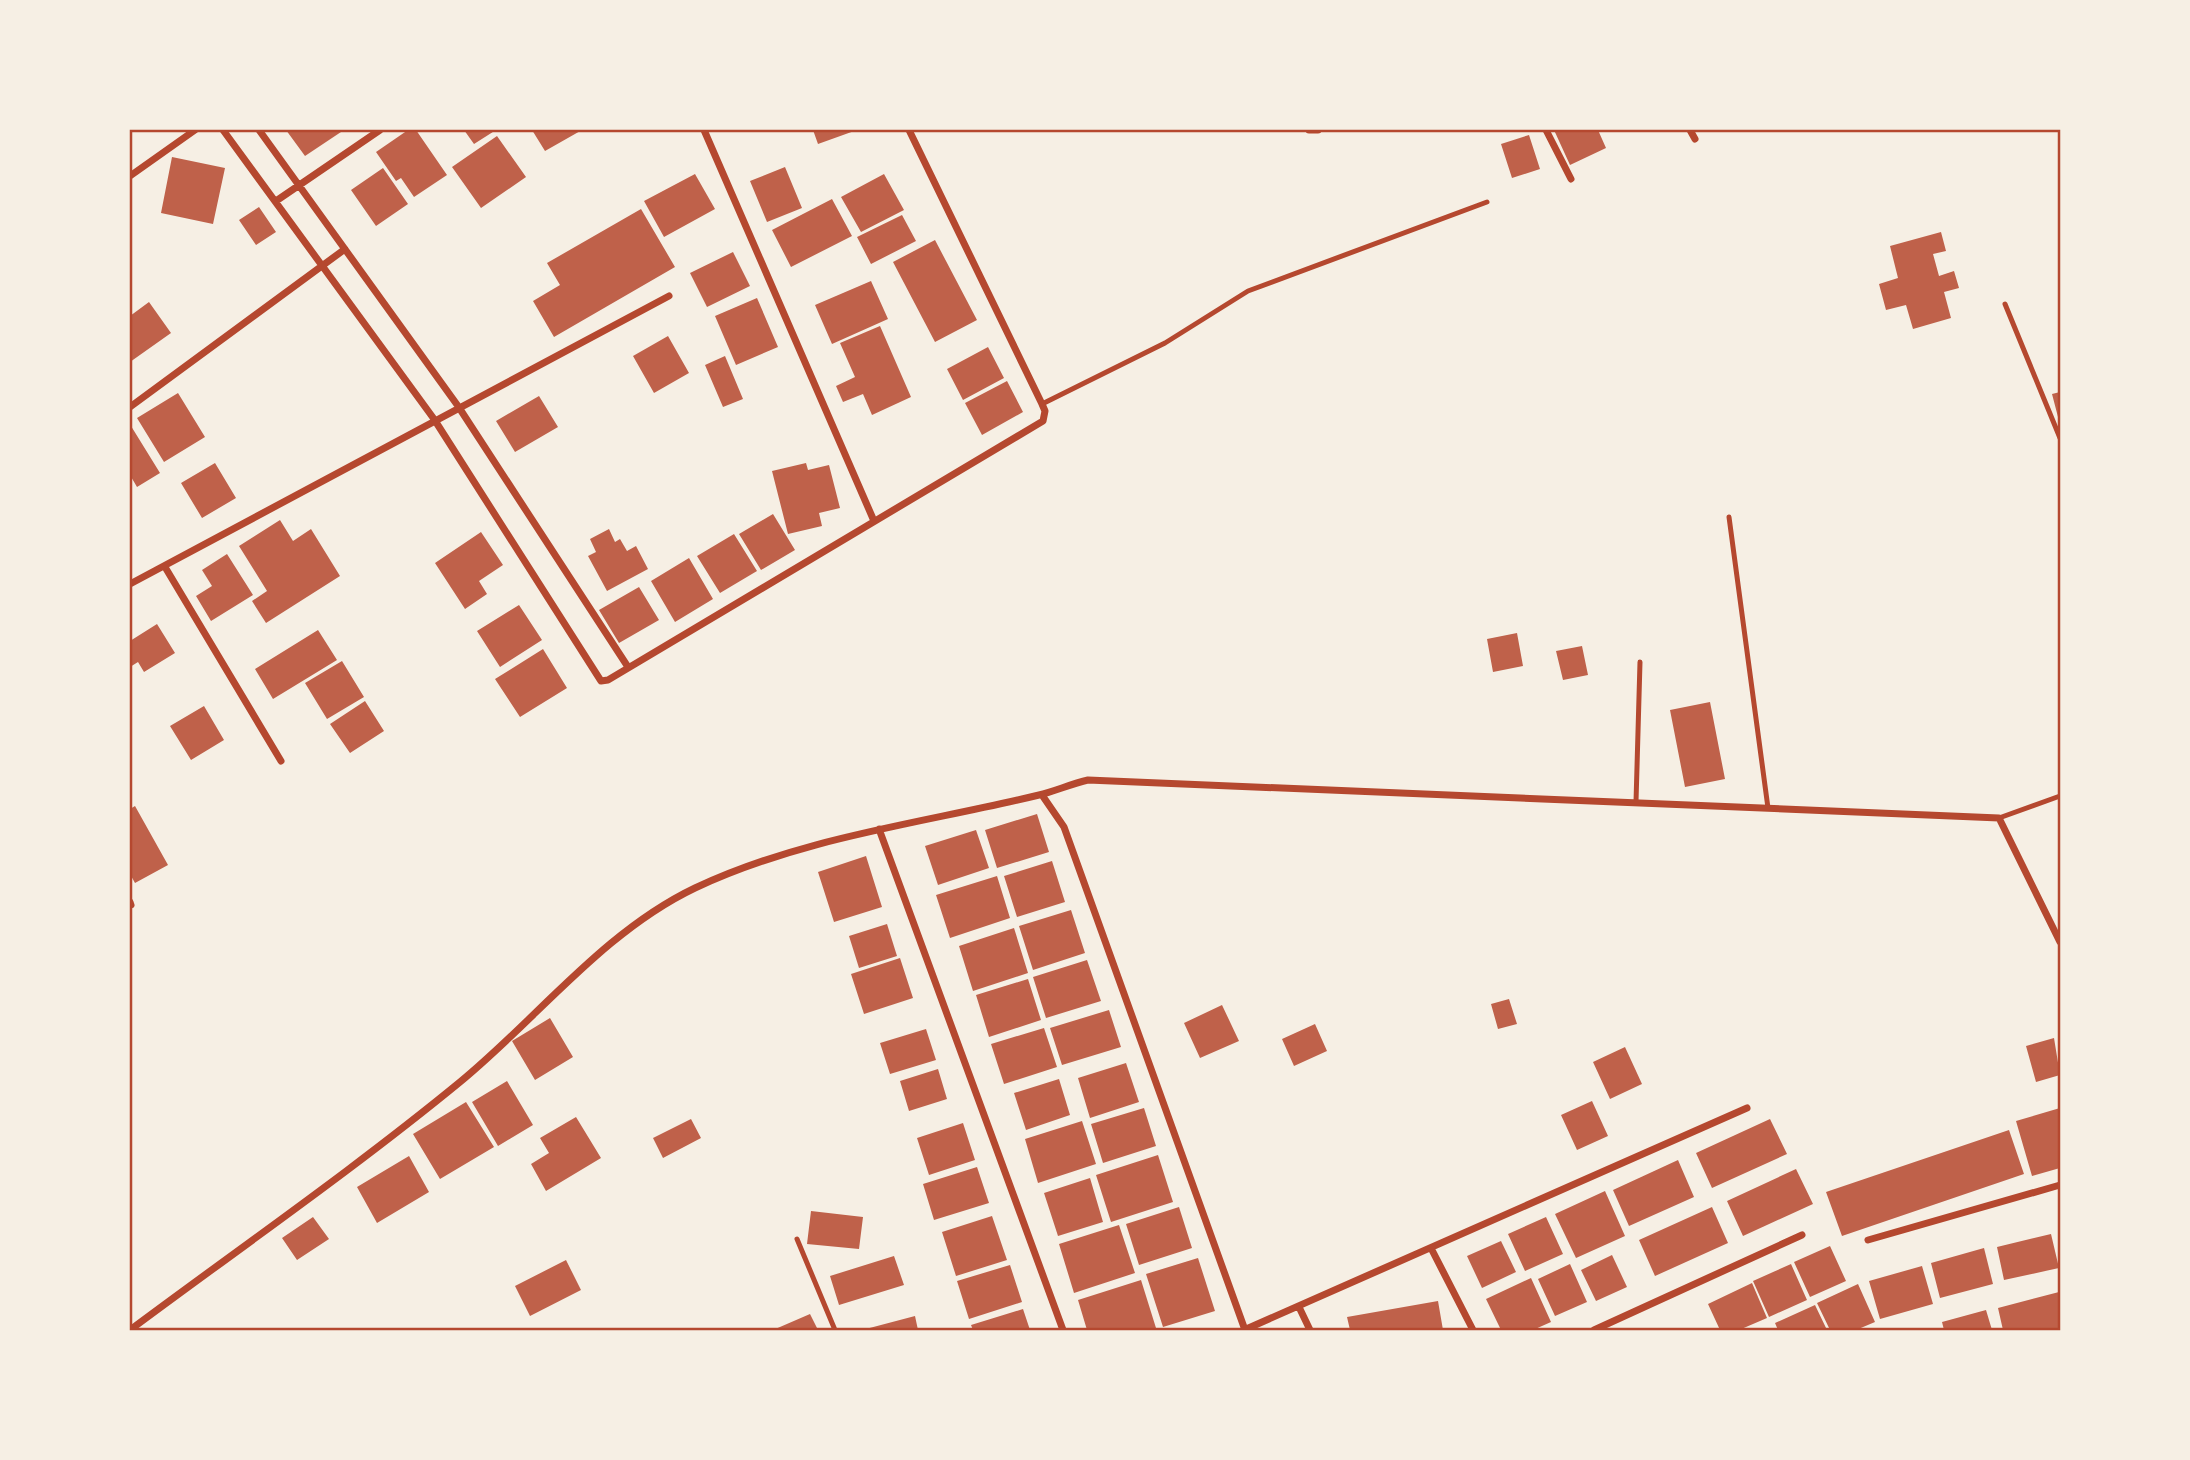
<svg xmlns="http://www.w3.org/2000/svg" width="2190" height="1460" font-family="Mulish,sans-serif">
  <style>
    .building { fill: #bf614a }
    .lines { fill: none; stroke-linecap: round; stroke-linejoin: round }
    .service { stroke: #b5482f; stroke-width: 5 }
    .minor { stroke: #b5482f; stroke-width: 7 }
    .neatline { fill: none; stroke: #b5482f; stroke-width: 2.5 }
  </style>
  <rect width="100%" height="100%" fill="#f6efe4"/>
  <!-- building -->
  <path class="building" d="M286,130h58l-39,26z
    M408,130h8l31,45 -33,22 -13,-19 -5,3 -20,-29z
    M464,130h32l-22,14z
    M532,130h50l-37,21z
    M813,130h44l-39,14z
    M1554,130h44l8,18 -36,17z
    M1529,135l11,34 -28,9 -11,-34z
    M497,136l29,41 -45,31 -29,-41z
    M172,157l53,11 -12,56 -52,-11z
    M785,167l17,41 -35,14 -17,-41z
    M383,168l25,36 -32,22 -25,-36z
    M695,174l20,35 -51,28 -20,-36z
    M884,174l20,36 -43,22 -20,-35z
    M832,199l20,37 -61,31 -19,-37z
    M259,207l17,25 -20,13 -17,-25z
    M641,209l34,58 -121,70 -21,-36 27,-16 -13,-22z
    M902,215l14,26 -45,23 -14,-27z
    M1941,232l5,19 -13,3 6,22 15,-5 5,17 -15,4 7,26 -38,11 -7,-24 -20,5 -7,-26 19,-6 -8,-32z
    M935,240l42,80 -42,22 -42,-80z
    M733,252l17,34 -43,21 -17,-34z
    M871,281l17,38 -56,25 -17,-39z
    M757,298l21,49 -42,18 -21,-49z
    M149,302l22,31 -41,29v-46z
    M880,326l31,71 -39,18 -9,-21 -20,8 -7,-16 19,-9 -15,-34z
    M668,336l21,37 -35,20 -21,-37z
    M988,347l16,31 -41,22 -16,-31z
    M725,356l18,43 -20,8 -18,-42z
    M1007,381l16,31 -41,23 -17,-32z
    M2060,392v24l-2,1 -6,-23z
    M178,393l27,44 -41,25 -27,-44z
    M539,396l19,31 -43,25 -19,-31z
    M131,426l29,47 -23,14 -7,-12z
    M215,463l21,35 -34,20 -21,-35z
    M806,463l2,7 21,-5 11,43 -21,5 3,13 -34,8 -16,-63z
    M773,514l22,36 -34,20 -22,-36z
    M280,520l13,21 18,-12 29,47 -74,47 -14,-22 15,-10 -28,-45z
    M609,529l6,13 5,-3 7,12 9,-5 12,23 -41,22 -19,-35 8,-4 -6,-13z
    M481,532l22,33 -24,16 8,13 -22,15 -30,-46z
    M734,534l23,37 -37,22 -23,-37z
    M227,554l26,41 -42,26 -15,-25 16,-10 -10,-16z
    M689,558l24,41 -38,23 -24,-41z
    M639,587l20,33 -40,23 -20,-33z
    M519,605l23,35 -42,27 -23,-36z
    M157,624l18,29 -31,19 -6,-10 -8,5v-26z
    M318,630l19,30 -64,39 -18,-30z
    M1517,633l6,33 -30,6 -6,-33z
    M1582,646l6,29 -25,5 -7,-29z
    M543,649l24,39 -47,29 -25,-38z
    M342,661l22,36 -37,22 -22,-36z
    M365,701l19,30 -34,22 -20,-29z
    M1710,702l15,77 -40,8 -15,-77z
    M204,706l20,34 -33,20 -21,-34z
    M135,806l33,59 -33,18 -5,-9v-65z
    M1037,814l12,38 -52,16 -12,-38z
    M976,830l13,38 -51,17 -13,-39z
    M866,856l16,51 -48,15 -16,-50z
    M1052,861l13,41 -48,15 -13,-41z
    M997,876l13,42 -60,20 -14,-43z
    M1071,910l14,43 -52,17 -14,-44z
    M887,924l10,32 -38,12 -10,-32z
    M1014,928l14,45 -55,18 -14,-45z
    M900,958l13,40 -49,16 -13,-40z
    M1087,960l14,41 -55,17 -13,-41z
    M1028,979l13,41 -52,17 -13,-42z
    M1509,999l8,25 -19,5 -7,-25z
    M1222,1005l17,36 -39,17 -16,-35z
    M1109,1010l12,37 -59,18 -12,-37z
    M550,1018l23,39 -38,23 -23,-39z
    M1315,1024l12,27 -33,15 -12,-27z
    M1044,1028l13,39 -53,17 -13,-40z
    M926,1029l10,31 -46,14 -10,-31z
    M2054,1038l6,37 -24,7 -10,-36z
    M1625,1047l17,37 -32,15 -17,-37z
    M1126,1063l13,39 -49,16 -12,-40z
    M938,1069l9,30 -38,12 -9,-30z
    M1059,1079l11,36 -44,15 -12,-37z
    M507,1081l26,44 -35,21 -26,-44z
    M1592,1101l16,35 -31,14 -16,-35z
    M466,1102l28,45 -54,32 -27,-45z
    M1144,1108l12,38 -53,17 -12,-39z
    M2060,1108v60l-28,8 -16,-55z
    M576,1117l25,41 -55,33 -15,-27 18,-11 -9,-15z
    M691,1119l10,19 -38,20 -10,-20z
    M1770,1119l17,35 -75,34 -16,-35z
    M1082,1121l14,43 -58,19 -13,-44z
    M963,1123l12,37 -46,15 -12,-37z
    M2009,1130l15,44 -182,62 -16,-44z
    M1158,1155l15,47 -62,20 -15,-47z
    M409,1156l20,36 -52,31 -20,-36z
    M1678,1160l16,37 -65,29 -16,-36z
    M977,1167l12,36 -55,17 -11,-36z
    M1796,1169l17,35 -70,32 -16,-35z
    M1090,1178l13,44 -45,14 -14,-43z
    M1605,1191l20,45 -49,22 -21,-44z
    M1179,1207l13,41 -53,17 -13,-41z
    M1712,1207l16,36 -73,33 -16,-36z
    M811,1211l52,6 -4,32 -52,-5z
    M992,1216l15,44 -51,16 -14,-44z
    M313,1217l16,22 -32,21 -15,-22z
    M1546,1217l17,37 -38,17 -17,-37z
    M1119,1225l16,48 -61,20 -15,-49z
    M2051,1234l8,34 -55,12 -7,-33z
    M1501,1241l15,31 -34,16 -15,-32z
    M1830,1246l16,35 -36,16 -16,-35z
    M1984,1248l9,36 -53,14 -9,-35z
    M1612,1255l15,32 -31,14 -15,-31z
    M894,1256l10,29 -65,20 -9,-29z
    M1198,1258l17,53 -52,16 -17,-53z
    M566,1260l15,30 -51,26 -15,-30z
    M1570,1264l17,38 -32,14 -17,-37z
    M1791,1264l16,36 -38,17 -16,-36z
    M1010,1265l12,37 -53,17 -12,-38z
    M1922,1266l11,38 -53,15 -11,-38z
    M1531,1278l20,44 -18,8h-32l-15,-31z
    M1141,1280l15,48 -69,2 -9,-30z
    M1752,1283l15,35 -28,12h-19l-12,-26z
    M1858,1284l17,38 -19,8h-26l-13,-27z
    M2059,1292l1,38h-57l-5,-22z
    M1438,1301l5,29h-93l-3,-13z
    M1815,1305l12,25h-49l-3,-7z
    M1023,1309l7,21h-57l-2,-5z
    M1986,1310l6,20h-48l-2,-8z
    M810,1314l8,16h-45z
    M915,1316l3,14h-56z"/>
  <g class="lines">
    <!-- service -->
    <path class="service" d="M2005,304l55,134
      M1042,404l123,-61 83,-52 239,-89
      M1729,517l39,291
      M1636,802l4,-140
      M1999,818l61,-22
      M797,1239l38,91"/>
    <!-- minor -->
    <path class="minor" d="M223,130l211,289 167,262 7,-1 435,-259 2,-10 -3,-7 -133,-274
      M259,130l199,276 170,261
      M704,130l170,391
      M1309,130h9
      M1546,130l25,49
      M1690,130l5,9
      M130,176l65,-46
      M276,201l104,-71
      M130,407l215,-158
      M165,567l116,194
      M130,584l539,-288
      M1042,795l22,32 181,503
      M879,829l184,501
      M130,902l1,3
      M1868,1240l192,-55
      M1432,1250l41,80
      M1299,1307l11,23
      M130,1330c110,-82 224,-161 330,-248 78,-64 143,-150 235,-194 108,-51 229,-65 344,-93 16,-4 32,-11 49,-15l911,38 61,124
      M1244,1330l503,-222
      M1594,1330l208,-95"/>
  </g>
  <!-- border -->
  <rect width="2190" height="1460" fill="none" stroke="#f6efe4" stroke-width="262"/>
  <rect x="131" y="131" width="1928" height="1198" class="neatline"/>
</svg>
